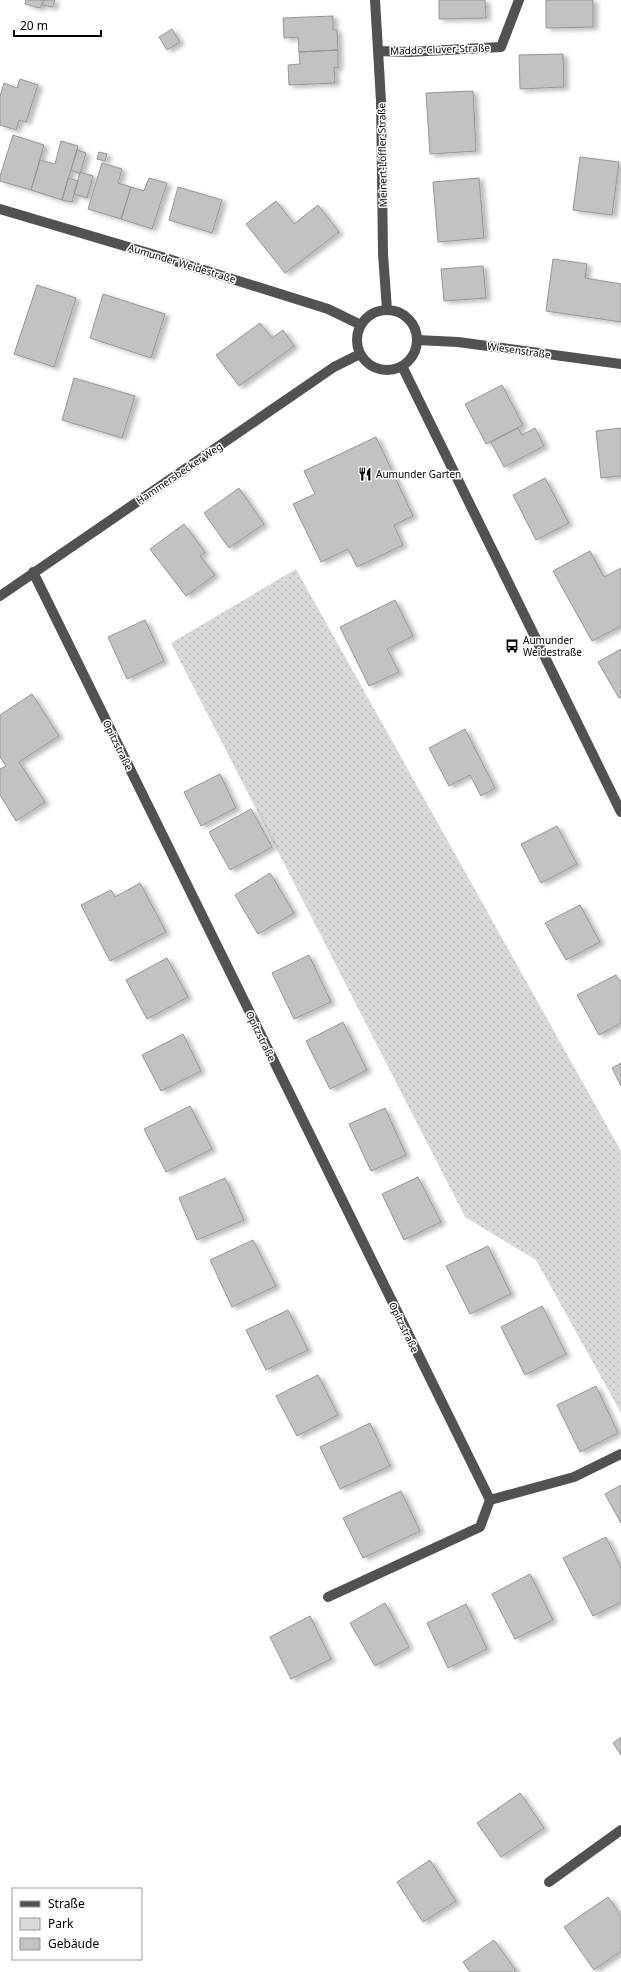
<svg xmlns="http://www.w3.org/2000/svg" width="621" height="1972" font-family="'Noto Sans',sans-serif">
  <style>
    .green { fill: url(#green-dots) }
    .building { fill: #c2c2c2; stroke: #969696; filter: url(#shadow) }
    .lines { fill: none; stroke-linecap: round; stroke-linejoin: round }
    .minor { stroke: #525252; stroke-width: 10 }
    .labels { text-anchor: middle; dominant-baseline: central; stroke-width: 3; stroke-linejoin: round; paint-order: stroke }
    .street-label { font-size: 10px; fill: #000; stroke: #fff }
    .poi-label { font-size: 10px; fill: #000; stroke: #fff; text-anchor: start }
  </style>
  <defs>
    <pattern id="green-dots" width="8" height="8" patternUnits="userSpaceOnUse"><rect width="8" height="8" fill="#d9d9d9"/><path d="M2 2h.1M6 6h.1" fill="none" stroke="#b8b8b8" stroke-width="1.8" stroke-linecap="round"/></pattern>
    <filter id="shadow"><feDropShadow dx="4.5" dy="2.5" stdDeviation="2" flood-color="#0004"/></filter>
  </defs>
  <rect width="100%" height="100%" fill="#fff"/>
  <!-- green -->
  <path class="green" d="M296,569l325,582v262l-85,-153 -71,-43 -294,-574z"/>
  <!-- building -->
  <path class="building" d="M26,0h18l-4,8 -15,-4z
    M44,0h11l-2,7 -11,-2z
    M439,0h46l1,18 -47,1z
    M546,0h47v27l-47,1z
    M333,16v14h4l1,20 -39,2 -1,-15 -14,1 -1,-20z
    M172,29l8,13 -13,8 -8,-13z
    M338,50v18l-4,-1 1,16 -46,2 -1,-20 12,-1 -1,-12z
    M563,54l1,33 -44,2 -1,-34z
    M20,79l18,6 -12,37 -7,-2 -3,10 -16,-5v-29l4,-13 13,5z
    M473,91l3,60 -46,3 -4,-61z
    M13,135l31,10 -13,45 -31,-9v-5z
    M61,141l17,5 -16,54 -31,-10 9,-30 15,4z
    M77,150l9,3 -6,21 -9,-4z
    M99,152l8,2 -2,7 -8,-2z
    M580,157l39,5 -7,53 -39,-5z
    M102,163l20,6 -4,14 13,4 -10,32 -33,-10z
    M80,172l13,4 -6,22 -13,-4z
    M68,178l10,3 -6,21 -10,-2z
    M149,178l18,5 -15,46 -31,-10 10,-32 13,4z
    M479,178l5,60 -46,4 -5,-60z
    M178,187l44,13 -10,33 -43,-13z
    M276,201l18,23 24,-19 21,27 -54,41 -39,-49z
    M553,259l34,5 -2,14 36,6v38l-75,-11z
    M483,266l3,32 -42,3 -3,-32z
    M37,285l39,13 -22,69 -40,-13z
    M103,294l62,20 -14,44 -61,-20z
    M260,323l12,15 11,-8 11,16 -55,40 -23,-31z
    M74,378l61,18 -13,42 -60,-18z
    M502,385l21,40 -37,19 -21,-40z
    M518,428l4,7 13,-7 9,18 -40,21 -13,-25z
    M621,428v48l-20,2 -5,-47z
    M376,437l37,79 -19,9 9,20 -46,22 -9,-18 -27,13 -28,-58 22,-10 -11,-23z
    M545,478l24,45 -33,17 -23,-45z
    M239,488l25,36 -35,24 -25,-35z
    M184,524l21,28 -5,4 15,19 -29,21 -36,-47z
    M590,551l14,26 17,-9v58l-29,15 -39,-70z
    M395,600l18,36 -26,13 12,23 -30,14 -29,-59z
    M145,620l19,41 -37,18 -19,-42z
    M621,649v48l-2,1 -21,-36z
    M32,694l27,42 -40,26 26,40 -29,19 -16,-26v-26l6,-3 -6,-9v-42z
    M465,729l30,59 -14,8 -11,-21 -21,11 -20,-38z
    M220,774l16,34 -35,18 -17,-34z
    M251,809l21,38 -42,23 -21,-38z
    M557,826l20,38 -36,19 -20,-39z
    M270,873l24,40 -36,21 -23,-39z
    M140,883l26,49 -56,29 -29,-56 30,-15 4,7z
    M580,905l20,37 -34,18 -21,-37z
    M309,955l22,47 -37,17 -22,-46z
    M167,958l21,39 -41,22 -21,-39z
    M616,975l5,10v38l-22,12 -22,-40z
    M343,1022l24,48 -37,19 -24,-48z
    M183,1034l18,37 -40,20 -19,-36z
    M621,1063v23l-9,-18z
    M190,1106l22,43 -46,23 -22,-43z
    M385,1108l21,47 -35,16 -22,-47z
    M418,1177l23,45 -37,18 -22,-46z
    M225,1178l19,42 -47,20 -18,-42z
    M253,1240l23,46 -44,21 -22,-47z
    M488,1246l23,48 -41,20 -24,-48z
    M542,1306l24,48 -41,21 -24,-48z
    M288,1310l20,40 -42,20 -20,-40z
    M318,1375l20,40 -41,21 -21,-40z
    M596,1386l22,47 -38,19 -23,-47z
    M370,1423l20,43 -50,23 -20,-42z
    M621,1485v38l-16,-29z
    M401,1491l19,40 -57,27 -20,-40z
    M606,1537l15,31v34l-28,14 -30,-58z
    M530,1574l23,46 -38,19 -23,-45z
    M385,1603l24,44 -34,19 -25,-43z
    M466,1604l21,45 -39,19 -21,-45z
    M310,1616l21,43 -40,20 -21,-42z
    M621,1737v18l-8,-12z
    M520,1793l24,35 -43,29 -24,-34z
    M430,1860l26,41 -33,21 -26,-40z
    M608,1897l13,19v35l-27,19 -30,-43z
    M494,1940l23,32h-47l-7,-10z"/>
  <g class="lines">
    <!-- minor -->
    <path class="minor" d="M375,0l6,101 2,153 4,56
      M378,51l31,1 92,-5 18,-47
      M0,209l162,48 166,52 33,16
      M357 340a30 30 0 1 1 60 0a30 30 0 1 1-60 0Z
      M417,340l41,2 163,22
      M402,366l219,446
      M33,572l457,928
      M0,596l334,-229 26,-13
      M328,1597l152,-70 10,-27 84,-23 47,-23
      M549,1882l72,-52"/>
  </g>
  <!-- icons -->
  <defs>
    <g id="restaurant-bare" transform="scale(1.08)"><path d="M-5-6h1v4h1v-4h1v4h1v-4h1v5L-1.5 .5V6h-2V.5L-5-1ZM5-6V6H3V1.5H1.5Q1.5-4 5-6Z" fill="#000" stroke="#fff" stroke-width="2.5" paint-order="stroke"/></g>
    <g id="bus-bare" transform="scale(1.08)"><path d="M-5-6H5V4H4V6H2V4H-2V6H-4V4H-5ZM-3.5-4V0h7V-4ZM-3.5 1.2v1.5H-2V1.2ZM2 1.2v1.5H3.5V1.2Z" fill="#000" stroke="#fff" stroke-width="2.5" paint-order="stroke"/></g>
  </defs>
  <g fill-rule="evenodd">
    <use href="#restaurant-bare" x="365" y="474"/>
    <use href="#bus-bare" x="512" y="646"/>
  </g>
  <g class="labels">
    <!-- street labels -->
    <g class="street-label">
      <text transform="translate(440 49) rotate(-2)">Maddo-Clüver-Straße</text>
      <text transform="translate(382 155) rotate(-91)">Meinert-Löffler-Straße</text>
      <text transform="translate(182 263) rotate(17)">Aumunder Weidestraße</text>
      <text transform="translate(519 350) rotate(8)">Wiesenstraße</text>
      <text transform="translate(179 473) rotate(-34)">Hammersbecker Weg</text>
      <text transform="translate(118 745) rotate(64)">Opitzstraße</text>
      <text transform="translate(261 1036) rotate(64)">Opitzstraße</text>
      <text transform="translate(404 1327) rotate(64)">Opitzstraße</text>
    </g>
    <!-- poi labels -->
    <g class="poi-label">
      <text x="376" y="474">Aumunder Garten</text>
      <text x="523" y="640">Aumunder<tspan x="523" dy="12">Weidestraße</tspan></text>
    </g>
  </g>
  <!-- legend -->
  <rect x="12" y="1888" width="130" height="72" fill="#ffffff" stroke="#999999"/>
  <rect x="20" y="1901" width="20" height="6" fill="#525252" stroke="#999999"/>
  <text x="48" y="1908" font-size="12" fill="#000000">Straße</text>
  <rect x="20" y="1918" width="20" height="12" fill="#d9d9d9" stroke="#999999"/>
  <text x="48" y="1928" font-size="12" fill="#000000">Park</text>
  <rect x="20" y="1938" width="20" height="12" fill="#c2c2c2" stroke="#999999"/>
  <text x="48" y="1948" font-size="12" fill="#000000">Gebäude</text>
  <!-- scale -->
  <path d="M14 30v6h87v-6" fill="none" stroke="#000000" stroke-width="2"/>
  <text x="20" y="30" font-size="12" fill="#000000" stroke="#ffffff" stroke-width="3" paint-order="stroke">20 m</text>
</svg>
